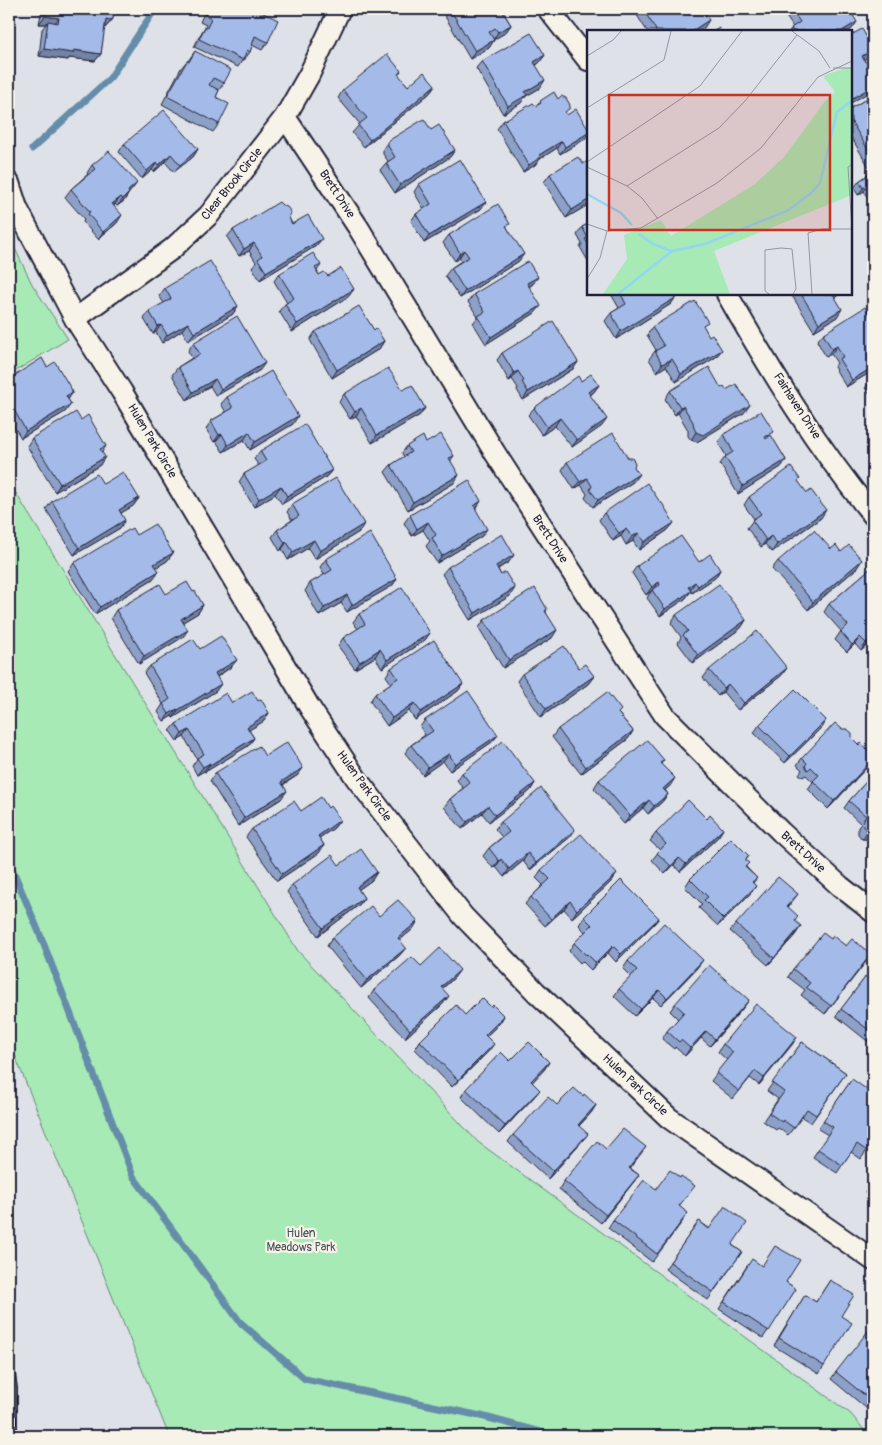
<svg xmlns="http://www.w3.org/2000/svg" width="882" height="1445" font-family="Pangolin,sans-serif">
  <style>
    .green { fill: #a7eab5; stroke: #648678 }
    .lines { fill: none; stroke-linecap: round; stroke-linejoin: round }
    .stream { stroke: #658daa; stroke-width: 7 }
    .service-casing { stroke: #22223b; stroke-width: 14 }
    .minor-casing { stroke: #22223b; stroke-width: 24 }
    .service { stroke: #f7f3e8; stroke-width: 10 }
    .minor { stroke: #f7f3e8; stroke-width: 20 }
    .wall { fill: #8da1c8; stroke: #22223b }
    .shaded-wall { fill: #7383a3; stroke: #22223b }
    .building { fill: #a4bbe9; stroke: #22223b }
    .labels { text-anchor: middle; dominant-baseline: central; stroke-width: 4.5; stroke-linejoin: round; paint-order: stroke }
    .street-label { font-size: 12px; fill: #22223b; stroke: #f7f3e8 }
    .park-label { font-size: 12px; fill: #43545a; stroke: #f7f3e8 }
    .inset-river { fill: none; stroke: #92d5f4; stroke-width: 2.5 }
    .inset-road { fill: none; stroke: #9395a3; stroke-width: 1 }
    .view { fill: #c8321e; fill-opacity: 0.15; stroke: #c8321e; stroke-width: 2.5 }
    .inset-edge { fill: none; stroke: #22223b; stroke-width: 2.5 }
  </style>
  <rect width="100%" height="100%" fill="#dee2e8"/>
  <filter id="ink" filterUnits="userSpaceOnUse"><feTurbulence type="fractalNoise" baseFrequency=".02" numOctaves="2"/><feDisplacementMap in="SourceGraphic" scale="10" xChannelSelector="R" yChannelSelector="G"/><feConvolveMatrix kernelMatrix="1 2 1 2 8 2 1 2 1" color-interpolation-filters="sRGB"/></filter>
  <g filter="url(#ink)">
    <!-- green -->
    <path class="green" d="M9,236l23,48 36,55 -59,36z
      M9,482l289,469 180,191 373,272 18,22h-700l-160,-395z"/>
    <g class="lines">
      <!-- stream -->
      <path class="stream" d="M32,149l78,-71 45,-69
        M9,861l32,76 92,239 107,146 65,57 176,37 74,20"/>
      <!-- service casing -->
      <g class="service-casing">
        <path id="service" d="M9,1375l2,13v48"/>
      </g>
      <!-- minor casing -->
      <g class="minor-casing">
        <path id="minor" d="M548,9l40,51
          M285,117l73,110 137,226 170,263 116,116 59,54 33,26
          M9,183l8,25 58,111 47,73 188,316 46,70 107,138 73,76 133,126 204,142
          M727,294c43,76 90,153 146,221
          M75,319l97,-70 37,-34 76,-98 24,-42 31,-66"/>
      </g>
      <!-- service -->
      <use href="#service" class="service"/>
      <!-- minor -->
      <use href="#minor" class="minor"/>
    </g>
    <!-- wall -->
    <path class="wall" d="M42,9h70l1,10 -6,7 -3,2 -3,26 -6,7 -26,-3 -1,2 -29,-4 3,-27 4,-5h-7z
      M206,9h57l-2,3 7,30 -6,8 -10,-5 -2,7 -5,7h-2l-5,8 -44,-20 6,-12 6,-10 -6,-3z
      M446,9h57l-1,1 9,15 -6,8 -11,6v1l-5,8 -19,11 -27,-46z
      M633,9h57l14,19 -6,3h-51z
      M781,9h68l3,20 -3,2h-60l4,-4z
      M195,51l29,32 -5,7 -3,7 3,27 -6,8 -51,-28 19,-36 6,-7h1z
      M545,55l-6,8 -3,2 4,23 -14,8 -5,7 -18,11 -27,-46 6,-7z
      M401,71l-3,4 10,11 22,7 -66,54 -12,-14 8,-9 -22,-26 5,-8z
      M873,95v70l-4,2 -18,-30v-29z
      M540,101l26,13 19,25 -25,15 -3,-6 -17,11 -5,6 -12,7 -26,-43 6,-8 33,-15z
      M431,130l24,20 -5,7 -55,36 -15,-23 6,-7 2,-2 -5,-7v-5l5,-8z
      M124,144l74,5 -5,8 -19,15 -9,-10 -11,10 -2,-2 -10,9 -23,-27z
      M92,165l39,26 -2,2 -5,8 -7,5 -2,-2 -1,2 3,17 -19,16 -15,-17 1,-3 -19,-22 6,-8 17,-15 -1,-1z
      M873,169v38l-9,-16 -6,4 -4,-7 5,-7 6,-4 4,-5z
      M550,174l38,31 -22,13 -22,-36z
      M419,184l62,25 -57,34 -13,-22 5,-7 8,-5 -10,-17z
      M289,218l3,6 24,22 -56,34 -8,-13 4,-5 -7,-11 -10,5 -12,-19 6,-7z
      M588,224v37l-8,-14 2,-3 -5,-9 5,-8z
      M507,227l12,34 -59,37 -15,-22 6,-8 10,-7 -2,-3 -4,3 -12,-18 6,-8z
      M321,265l-4,6 2,4 9,1 26,13 -6,8 -56,35 -13,-21 6,-7 2,-1 -13,-22 5,-7z
      M533,284l-4,3 6,26 -49,31 -13,-21 5,-6 -10,-15 6,-8z
      M165,288l68,26 -45,27 -6,-11 -20,13 -6,-11 -3,2 -9,-15 5,-8 15,-8 -5,-7z
      M611,294h67l-7,10 -55,35 -11,-18 6,-8 8,-5z
      M791,294h49l-5,3 2,20 -23,14z
      M873,320v50l-2,2 -25,15 -12,-20 3,-4 -6,-9 -5,3 -9,-16 6,-7z
      M652,327l52,1 12,29 -40,25 -10,-16 -9,6 -8,-13 6,-8 1,-1 -9,-15z
      M374,330l10,11 -5,8 -47,29 -22,-38 5,-8z
      M193,343l67,27 -44,26 -6,-10 -23,14 -15,-25 6,-8 14,-9 -4,-7z
      M502,353l76,9 -5,7 -50,31 -6,-10 1,-2 -6,-9 -3,2 -12,-21z
      M47,367l24,37 -6,8 -44,26 -12,-20v-39z
      M873,379v20l-8,-11 6,-7z
      M581,381l18,4 -6,8 -3,2 12,31 -30,21 -17,-21 -13,9 -14,-20 6,-7z
      M721,388l5,2 18,23 -47,29 -6,-2 -3,-4v-6l-10,-17 -3,2 -10,-16 5,-8z
      M403,390l22,18 -5,7 -48,28 -16,-27 -6,3 -11,-17 5,-8z
      M227,397l66,27 -43,26 -6,-10 -21,12 -7,-11 -2,1 -8,-13 5,-8 15,-9 -5,-8z
      M873,415v9l-3,-5z
      M81,420l25,26 -4,6 -2,13 -45,27 -28,-46 5,-8z
      M724,434l47,2 15,24 -5,7 -43,27 -18,-30 6,-8 -8,-14z
      M426,443l28,13 -4,5 4,22 -46,27 -23,-38 6,-7 13,-8 -2,-4 5,-7z
      M260,451l72,19 -6,7 -44,27 -7,-10 -21,13 -15,-25 5,-8 15,-8 -5,-7z
      M567,462l67,5 -1,15 -40,25 -8,-9 2,-4 -6,-9 -7,4 -12,-19z
      M800,479l-2,2 23,37 -49,34 -7,-8 -4,3 -14,-19 7,-9 -10,-14 5,-8z
      M103,484l36,14 -6,8 -12,7 -1,15 -46,27 -28,-46 6,-8z
      M292,504l67,28 -44,27 -7,-11 -20,12 -6,-11 -2,2 -8,-14 5,-7 15,-10 -5,-8z
      M475,509l7,27 -45,27 -11,-17 4,-5 -7,-11 -11,6 -8,-13 6,-8z
      M604,513l64,17 -29,20 -6,-9 -7,4 -5,-9 -8,5 -14,-21z
      M136,535l37,18 -6,8 -11,6 -3,12 -58,35 -27,-43 6,-8z
      M831,549l10,3 16,16 -49,42 -36,-41 6,-8z
      M326,559l71,20 -5,7 -45,26 -6,-9 -22,13 -14,-25 5,-8 14,-8 -4,-8z
      M509,562l-11,7 12,27 -40,24 -28,-46 6,-7z
      M699,562l21,8 -5,8 -23,15 -2,-3 1,1 -6,8 -25,17 -13,-18 5,-8 -6,5 -14,-22 5,-7z
      M873,566v74l-12,11 -6,-7 -8,8 -12,-12 6,-9 -17,-19 5,-8z
      M193,592l10,13 -5,8 -15,9v15l-44,27 -28,-46 5,-8 50,-16z
      M547,609l-1,2 6,27 -49,30 -24,-40 5,-8z
      M359,614l71,19 -5,7 -43,28 -7,-11 -20,12 -17,-23 5,-8 15,-9 -5,-7z
      M676,615l70,5 -5,8 -48,35 -15,-20 3,-6 -10,-14z
      M200,649l31,18 -14,10 -1,14 -43,27 -1,-2 -8,5 -6,-9 5,-8 -19,-31 6,-7z
      M873,651v11l-4,-5z
      M391,668l72,16 -5,7 -43,29 -6,-9 -22,15 -17,-25 5,-7 16,-11 -5,-7z
      M579,668l15,8 -6,8 -47,33 -24,-36 5,-7z
      M709,670l73,5 -44,35 -15,-18 -5,4 -15,-18z
      M258,701l11,12 -5,8 -15,9 5,8 -6,8 -43,26 -1,-1 -7,4 -5,-9 5,-7 -13,-22 -7,4 -7,-10 6,-7 56,-21z
      M619,714l14,17 -5,8 -47,35 -29,-37 6,-8z
      M425,720l73,15 -6,7 -42,29 -7,-10 -20,14 -18,-22 6,-8 14,-10 -5,-8z
      M759,725l62,3 -36,35 -31,-30z
      M852,738l7,7 14,9v6l-3,4 -42,45 -20,-20 5,-7 -7,-7 -3,2 -4,-3 3,-4 -5,-5 5,-7z
      M265,756l38,12 -5,7 -15,10 -2,14 -43,27 -28,-45 5,-8z
      M664,760l-3,4 9,22 -5,4 3,4 -6,8 -14,12 -5,-6 -19,16 -30,-36 5,-8z
      M462,773l73,10 -5,8 -41,31 -7,-9 -20,16 -18,-22 6,-8 13,-11 -6,-8z
      M873,774v60l-5,5h-6l-4,-5v-7l3,-3 -17,-16 5,-7z
      M328,808l12,12 -6,8 -15,10 5,7 -5,8 -42,28 -31,-44 6,-8 49,-18z
      M707,819l16,10 -5,8 -38,35 -6,-7 -9,9 -13,-14 8,-10 -10,-9 6,-8z
      M501,822l69,15 -40,33 -7,-9 -19,16 -8,-10 -3,1 -10,-12 6,-8 13,-11 -7,-8z
      M749,856l-3,4v7l11,11 -4,5 -2,10 -33,33 -19,-18 3,-4 -17,-17 5,-8z
      M339,865l38,7 -5,8 -14,10 6,8 -5,7 -41,31 -31,-44 5,-7z
      M541,870l70,12 -39,36 -8,-9 -19,17 -20,-22 6,-7 12,-12 -7,-7z
      M798,894l-10,13 8,27 -28,31 -38,-34 6,-7z
      M379,916l34,13 -13,11v15l-39,33 -34,-42 5,-8z
      M584,917l75,1 -6,7 -37,37 -8,-9 -17,17 -9,-9 -2,2 -11,-12 5,-8 11,-11 -6,-7z
      M831,939l15,7 25,8 -46,60 -24,-19 4,-5 -17,-13 5,-8z
      M628,961l69,7 -36,37 -8,-7 -18,18 -21,-20 5,-7 12,-12 -8,-8z
      M421,966l33,12 -12,11 1,15 -38,34 -36,-40 5,-8z
      M873,967v74l-2,3 -35,-28z
      M749,1000l-6,8 -33,38 -9,-8 -16,18 -10,-9 -1,2 -12,-10 5,-8 11,-12 -8,-8 5,-7z
      M491,1007l13,9 -5,8 -13,12 2,16 -36,35 -37,-38 5,-8 45,-26z
      M797,1037l-38,48 -9,-7 -17,21 -22,-18 16,-21 -9,-8 5,-8z
      M802,1042l44,31 -35,50 -9,-6 -14,18 -10,-7 -2,2 -13,-9 15,-22 -11,-8z
      M510,1061l39,1 -5,8 -12,12 2,15 -35,37 -38,-37 5,-8z
      M852,1079l21,62 -12,18 -10,-7 -14,21 -24,-16 15,-22 -10,-6z
      M583,1096l13,9 -5,8 -12,13 3,15 -34,38 -40,-37 5,-7 44,-30z
      M646,1147l-16,21 9,7 -38,48 -42,-34 5,-8 42,-32z
      M873,1156v11l-4,-3z
      M873,1180v17l-8,-4z
      M680,1207l3,14 -31,41 -44,-34 5,-8z
      M699,1221l43,31 -34,48 -43,-31z
      M747,1266l39,16 10,7 -33,49 -44,-29z
      M830,1280l11,36 -17,50 -5,8 -45,-28 31,-51 11,7z
      M873,1335v76l-1,2 -41,-34 5,-7z"/>
    <!-- shaded-wall -->
    <path class="shaded-wall" d="M45,16l14,2 -6,7 -5,-4 -2,3h-7z
      M106,19h7l-6,7 -2,2 -5,-1z
      M709,20l-5,8 -6,3h-6z
      M857,22l-5,7 -3,2h-7z
      M511,25l-6,8 -12,7 5,-8z
      M494,40l-5,8 -19,11 5,-8z
      M44,49l30,1 27,4 -6,7 -26,-3 -1,2 -29,-4z
      M873,50l-4,7 -13,7 6,-8z
      M545,55l-6,8 -10,6 5,-7z
      M545,80l-5,8 -14,8 -5,7 -18,11 5,-8 17,-14z
      M435,85l-5,8 -66,54 6,-7z
      M873,86v4l-22,13v-4z
      M588,133v1l-3,5 -25,15 5,-7z
      M562,141l-5,7 -17,11 -5,6 -12,7 6,-7 10,-10z
      M198,149l-5,8 -19,15 6,-7z
      M455,150l-5,7 -55,36 5,-8z
      M171,154l-6,8 -11,10 5,-7z
      M157,162l-5,8 -10,9 5,-8z
      M137,183l-6,8 -9,8 6,-8z
      M869,184l-5,7 -6,4 5,-7z
      M129,193l-5,8 -7,5 6,-7z
      M121,197l-6,7 -8,8 5,-8z
      M588,200v5l-22,13 6,-8z
      M486,202l-5,7 -57,34 5,-7z
      M122,215l-5,8 -19,16 5,-7z
      M322,239l-6,7 -56,34 6,-8z
      M254,243l-5,8 -10,5 5,-7z
      M464,250l-5,8 -4,3 5,-8z
      M524,254l-5,7 -59,37 5,-7z
      M538,277l-5,7 -12,7 6,-8z
      M354,289l-6,8 -56,35 5,-8z
      M678,294l-7,10 -55,35 5,-8z
      M834,294h6l-12,8z
      M238,306l-5,8 -45,27 6,-8z
      M541,306l-6,7 -49,31 5,-7z
      M842,309l-5,8 -23,14 5,-8z
      M188,323l-6,7 -20,13 5,-8z
      M161,325l-5,7 -3,2 5,-8z
      M384,341l-5,8 -47,29 5,-8z
      M837,346l-6,8 -5,3 6,-8z
      M722,350l-6,7 -40,25 5,-8z
      M672,359l-6,7 -9,6 5,-8z
      M578,362l-5,7 -50,31 5,-8z
      M265,363l-5,7 -44,26 5,-7z
      M873,367v3l-2,2 -25,15 6,-7z
      M518,371l-6,8 -3,2 5,-8z
      M215,379l-5,7 -23,14 6,-8z
      M599,385l-6,8 -10,7 5,-8z
      M73,392l-5,8 -2,-4z
      M71,404l-6,8 -44,26 5,-7z
      M750,405l-6,8 -47,29 -6,-2 5,-8z
      M683,406l-5,7 -3,2 5,-8z
      M361,408l-5,8 -6,3 5,-7z
      M425,408l-5,7 -48,28 5,-8z
      M298,416l-5,8 -43,26 5,-8z
      M560,418l-5,8 -13,9 5,-8z
      M607,419l-5,7 -30,21 5,-7z
      M249,432l-5,8 -21,12 5,-7z
      M222,434l-6,7 -2,1 5,-7z
      M105,457l-5,8 -45,27 5,-8z
      M786,460l-5,7 -43,27 5,-8z
      M332,470l-6,7 -44,27 5,-8z
      M639,474l-6,8 -40,25 5,-7z
      M459,475l-5,8 -46,27 5,-8z
      M587,478l-6,7 -7,4 6,-7z
      M281,486l-6,8 -21,13 5,-8z
      M139,498l-6,8 -20,12 6,-8z
      M481,501l-5,8 -8,4 6,-7z
      M826,510l-5,8 -49,34 5,-8z
      M125,520l-5,8 -46,27 5,-7z
      M428,522l-5,8 -11,6 5,-7z
      M674,523l-6,7 -29,20 5,-8z
      M364,524l-5,8 -44,27 5,-8z
      M487,529l-5,7 -45,27 5,-7z
      M626,529l-5,7 -8,5 6,-8z
      M638,533l-5,8 -7,4 6,-8z
      M771,536l-6,8 -4,3 5,-7z
      M314,540l-6,8 -20,12 5,-8z
      M287,542l-5,7 -2,2 5,-8z
      M173,553l-6,8 -18,11 5,-8z
      M514,555l-5,7 -19,11 6,-7z
      M862,560l-5,8 -49,42 5,-8z
      M720,570l-5,8 -23,15 6,-7z
      M159,571l-6,8 -58,35 5,-7z
      M397,579l-5,7 -45,26 5,-7z
      M659,582l-6,8 -7,5 6,-8z
      M695,582l-5,8 -2,-3z
      M515,588l-5,8 -40,24 5,-7z
      M691,591l-6,8 -25,17 5,-7z
      M347,595l-6,8 -22,13 5,-8z
      M203,605l-5,8 -22,13 5,-7z
      M746,620l-5,8 -48,35 5,-8z
      M188,630l-5,7 -44,27 5,-8z
      M557,630l-5,8 -49,30 6,-8z
      M430,633l-5,7 -43,28 5,-8z
      M860,637l-5,7 -8,8 5,-7z
      M873,637v3l-12,11 5,-8z
      M380,649l-5,8 -20,12 5,-7z
      M237,660l-6,7 -21,14 5,-8z
      M787,668l-5,7 -44,35 6,-7z
      M594,676l-6,8 -47,33 5,-8z
      M221,684l-5,7 -43,27 5,-8z
      M463,684l-5,7 -43,29 6,-8z
      M728,684l-5,8 -5,4 6,-8z
      M414,703l-5,8 -22,15 5,-8z
      M177,709l-5,7 -8,5 5,-7z
      M269,713l-5,8 -23,14 6,-8z
      M826,720l-5,8 -36,35 5,-7z
      M189,730l-5,7 -7,4 5,-7z
      M633,731l-5,8 -47,35 5,-7z
      M498,735l-6,7 -42,29 5,-7z
      M254,738l-6,8 -43,26 5,-7z
      M449,754l-6,7 -20,14 5,-8z
      M873,759l-3,5 -42,45 6,-8z
      M210,763l-6,8 -7,4 6,-8z
      M303,768l-5,7 -23,14 6,-7z
      M675,778l-5,8 -12,10 5,-7z
      M535,783l-5,8 -41,31 6,-7z
      M287,791l-6,8 -43,27 6,-8z
      M668,794l-6,8 -14,12 6,-8z
      M649,800l-6,8 -19,16 6,-8z
      M488,806l-6,7 -20,16 5,-7z
      M340,820l-6,8 -22,15 6,-7z
      M723,829l-5,8 -38,35 6,-8z
      M575,830l-5,7 -40,33 6,-7z
      M868,831l5,1v2l-5,5h-6z
      M324,845l-5,8 -42,28 5,-7z
      M528,853l-5,8 -19,16 5,-8z
      M679,858l-5,7 -9,9 6,-8z
      M501,859l-5,8 -3,1 6,-7z
      M377,872l-5,8 -21,15 6,-8z
      M617,874l-6,8 -39,36 5,-8z
      M756,886l-5,7 -33,33 5,-7z
      M364,898l-5,7 -41,31 5,-8z
      M570,901l-6,8 -19,17 6,-7z
      M659,918l-6,7 -37,37 5,-8z
      M418,921l-5,8 -20,17 5,-8z
      M801,926l-5,8 -28,31 6,-7z
      M613,946l-5,7 -17,17 5,-7z
      M406,948l-6,7 -39,33 6,-8z
      M871,954l-5,8 -41,52 6,-8z
      M703,960l-6,8 -36,37 6,-7z
      M460,970l-6,8 -19,17 6,-8z
      M659,990l-6,8 -18,18 6,-7z
      M449,996l-6,8 -38,34 5,-8z
      M749,1000l-6,8 -33,38 5,-7z
      M504,1016l-5,8 -20,19 6,-8z
      M706,1031l-5,7 -16,18 5,-8z
      M797,1037l-5,8 -33,40 5,-7z
      M494,1044l-6,8 -36,35 6,-7z
      M549,1062l-5,8 -18,19 5,-8z
      M540,1090l-6,7 -35,37 6,-8z
      M596,1105l-5,8 -18,19 5,-7z
      M588,1134l-6,7 -34,38 5,-8z
      M639,1175l-6,8 -32,40 5,-8z"/>
    <!-- building -->
    <path class="building" d="M46,9h66l2,1 -1,9 -3,1 -4,-1 -5,35 -27,-4 -1,3 -29,-4 4,-28 10,2 1,-5 -14,-2z
      M208,9h47l23,11 -10,22 -13,-6 -5,16 -3,-2 -4,10 -44,-21 6,-12 2,1 4,-10 -6,-3z
      M450,9h51l10,16 -13,7 -3,-4 -6,4 5,8 -19,11z
      M643,9h47l1,1 1,-1h10l7,11 -17,11h-37l1,-1z
      M791,9h58l8,13 -15,9h-49l-2,-3 9,-6z
      M719,28l1,3h-6z
      M862,29l11,19v2l-11,6 3,6 2,-1 4,7 1,-1 1,2v17l-22,13v-64z
      M531,33l14,22 -11,7 11,18 -20,12 2,3 -19,11 -26,-45z
      M195,51l36,19 -7,13 -11,-5 -4,7 10,5 -3,7 13,7 -10,20 -52,-28 20,-35 2,1z
      M387,54l14,17 -3,3 10,12 16,-14 11,13 -65,55 -12,-15 9,-7 -24,-28z
      M554,92l4,7 3,-3 5,2 4,7 -1,4 -4,3 2,3 9,-6 12,20v4l-23,14 -3,-6 -23,14 2,2 -12,8 -26,-44 30,-18 3,3 5,-3 -1,-2z
      M873,95v63l-22,-37v-13z
      M164,110l34,39 -18,16 -9,-11 -12,11 -2,-3 -10,9 -23,-27z
      M424,119l7,11 8,-5 16,25 -55,35 -14,-22 9,-6 -7,-11v-5z
      M109,151l28,32 -9,8 1,2 -6,6 -2,-2 -9,7 10,11 -19,17 -15,-18 2,-2 -19,-23 24,-20 -3,-4z
      M578,157l5,7 5,-3v39l-16,10 -22,-36z
      M460,159l26,43 -57,34 -13,-22 15,-10 -12,-20z
      M873,169v22l-4,-7 -6,4 -4,-7 11,-7 -1,-2z
      M279,202l3,3 5,2 4,5 -2,6 3,6 16,-9 14,24 -56,33 -8,-13 4,-3 -8,-13 -10,6 -11,-19z
      M498,204l12,20 -4,2 18,28 -59,37 -14,-23 18,-11 -5,-7 -4,3 -11,-18z
      M588,224v20l-3,-5 3,-1 -6,-11z
      M313,253l8,12 -6,3 4,7 5,-3 4,4 13,-8 13,21 -57,35 -12,-20 9,-6 -15,-24z
      M210,261l28,45 -44,27 -6,-10 -21,12 -6,-10 -3,1 -9,-15 22,-12 -6,-11z
      M528,261l10,16 -11,6 14,23 -50,31 -13,-21 7,-4 -11,-18z
      M621,294h57l-2,1 1,2 -56,34 -10,-18 15,-9z
      M801,294h33h-1l9,15 -23,14z
      M695,301l13,21 -5,3 6,11 3,-2 10,16 -41,24 -9,-15 -10,5 -7,-13 9,-5 -12,-19z
      M359,306l15,24 2,-2 8,13 -47,29 -22,-38z
      M865,307l8,13v37l-1,1 1,1v8l-21,13 -13,-21 4,-2 -6,-11 -5,3 -9,-15z
      M237,316l28,47 -44,26 -6,-10 -22,13 -15,-25 22,-13 -7,-11z
      M553,321l25,41 -50,30 -6,-10 2,-1 -6,-10 -4,2 -12,-20z
      M42,358l5,9 8,-5 18,30 -7,4 5,8 -45,27 -17,-30v-22z
      M709,367l12,21 3,-2 2,4 10,-6 14,21 -47,30 -7,-3 -2,-4 -1,-6 -10,-16 -3,1 -10,-16z
      M388,368l15,22 9,-5 13,23 -48,27 -16,-27 -6,4 -11,-18z
      M271,371l27,45 -43,26 -6,-10 -21,13 -6,-11 -3,1 -8,-14 22,-13 -6,-11z
      M591,374l8,11 -11,7 19,27 -30,21 -17,-22 -13,9 -13,-19 44,-32 3,5z
      M761,411l13,21 -9,5 1,2 5,-4 15,25 -43,26 -18,-29 8,-5 -9,-18z
      M76,412l5,8 7,-5 18,31 -6,3 5,8 -45,27 -28,-46z
      M305,424l27,46 -45,26 -6,-10 -22,13 -15,-25 22,-13 -6,-10z
      M613,433l15,25h4l3,5 -1,4 5,7 -41,26 -8,-10 2,-4 -5,-8 -7,4 -13,-20z
      M441,434l13,22 -5,2 10,17 -46,27 -22,-37 20,-13 -4,-6 16,-10 3,7z
      M791,467l9,12 -2,2 9,12 4,-3 15,20 -49,34 -6,-8 -5,4 -14,-20 9,-6 -12,-17z
      M123,472l16,26 -20,12 6,10 -46,28 -27,-47 45,-27 6,10z
      M336,478l28,46 -44,27 -6,-11 -21,12 -6,-10 -2,1 -8,-13 22,-14 -7,-12z
      M469,480l12,21 -7,5 13,23 -45,27 -10,-18 4,-3 -8,-13 -11,7 -7,-14z
      M647,483l13,19 2,1 12,20 -30,19 -6,-9 -6,4 -6,-8 -7,4 -15,-20z
      M155,524l18,29 -19,11 5,7 -59,36 -26,-44 58,-35 4,7z
      M814,530l17,19 5,-4 5,7 8,-7 13,15 -49,42 -35,-41z
      M370,533l27,46 -45,26 -5,-10 -23,13 -14,-25 22,-13 -6,-11z
      M502,534l12,21 -18,11 5,9 4,-3 10,16 -40,25 -27,-46z
      M681,536l18,26 11,-8 10,16 -22,16 -3,-4 -7,5 3,4 -26,18 -13,-19 8,-5 -1,-3 -7,5 -15,-21z
      M873,566v71l-7,6 -6,-6 -8,8 -11,-13 7,-7 -19,-21z
      M187,582l6,10 2,-1 8,14 -22,14 7,11 -44,26 -28,-46 44,-26 6,10z
      M719,584l27,36 -48,35 -15,-20 5,-4 -12,-16z
      M402,587l28,46 -43,27 -7,-11 -20,13 -17,-24 22,-14 -6,-10z
      M535,588l12,21 -2,2 12,19 -48,30 -25,-40z
      M757,631l30,37 -43,35 -16,-19 -4,4 -15,-18z
      M221,636l16,24 -22,13 6,11 -43,26 -1,-1 -8,5 -6,-10 7,-5 -20,-33 43,-27 7,10z
      M434,640l29,44 -42,28 -7,-9 -22,15 -17,-24 23,-16 -7,-10z
      M564,646l15,22 6,-4 9,12 -48,33 -24,-35z
      M795,689l31,31 -36,36 -31,-31z
      M252,691l6,10 3,-2 8,14 -22,14 7,11 -44,27v-2l-7,4 -6,-9 7,-4 -15,-24 -7,4 -6,-10 50,-31 6,10z
      M468,691l30,44 -43,29 -6,-10 -21,13 -17,-22 22,-14 -8,-11z
      M607,692l14,18 -3,3 15,18 -47,36 -28,-38z
      M835,723l7,6h5l5,4v5l7,7 2,-2 12,11v5l-39,42 -21,-20 6,-6 -8,-8 -3,3 -3,-4 2,-3 -5,-5z
      M647,740l17,20 -4,3 15,15 -12,11 5,5 -14,12 -5,-6 -19,16 -31,-36z
      M503,741l32,42 -40,32 -7,-9 -21,16 -17,-23 20,-16 -8,-10z
      M287,742l16,26 -22,14 6,9 -43,27 -29,-45 44,-27 6,10z
      M873,774v58l-5,-1 -5,-4 1,-8 2,-3 -17,-15z
      M541,788l34,42 -39,33 -8,-10 -19,16 -8,-10 -2,2 -10,-13 20,-16 -8,-10z
      M321,797l7,11 2,-2 10,14 -22,16 6,9 -42,29 -30,-45 42,-28 7,10z
      M688,800l19,19 3,-4 13,14 -37,35 -7,-6 -8,8 -14,-13 9,-9 -10,-11z
      M581,834l36,40 -40,36 -7,-9 -19,18 -20,-22 19,-18 -9,-9z
      M731,838l18,18 -4,4 4,3 -4,4 12,11 -5,4 4,4 -33,33 -19,-19 4,-3 -18,-18z
      M361,849l16,23 -20,15 7,11 -41,30 -31,-43 40,-30 7,10z
      M778,877l20,17 -11,12 11,10 -3,5 6,5 -27,32 -38,-34z
      M621,880l38,38 -38,36 -8,-8 -17,17 -9,-9 -1,1 -12,-12 18,-18 -8,-8z
      M398,900l20,21 -20,17 8,10 -39,32 -35,-42 39,-32 8,10z
      M664,923l39,37 -36,38 -8,-8 -18,19 -22,-20 18,-19 -9,-9z
      M823,933l8,6 2,-3 13,10 6,-7 19,15 -40,52 -25,-19 4,-4 -17,-14z
      M440,948l20,22 -19,17 8,9 -39,34 -36,-40 38,-33 9,9z
      M709,965l40,35 -34,39 -9,-8 -16,17 -9,-8 -2,2 -12,-11 17,-19 -9,-8z
      M873,967v66l-32,-24z
      M482,998l9,9 2,-2 11,11 -19,19 9,9 -36,36 -38,-39 36,-36 9,10z
      M756,1004l41,33 -33,41 -9,-7 -16,20 -23,-18 17,-21 -10,-8z
      M529,1042l20,20 -18,19 9,9 -35,36 -39,-37 35,-37 9,9z
      M802,1042l44,31 -30,42 -9,-6 -13,19 -11,-8 -1,2 -13,-9 15,-21 -12,-9z
      M852,1079l21,15v47l-6,10 -10,-7 -15,21 -24,-16 15,-22 -10,-6z
      M574,1088l9,8 1,-2 12,11 -18,20 10,9 -35,37 -40,-36 35,-38 9,8z
      M623,1129l23,18 -17,21 10,7 -33,40 -42,-34 33,-40 9,8z
      M670,1170l10,8 1,-2 14,10 -16,20 9,7 -31,41 -44,-34 31,-40 12,9z
      M725,1206l22,17 -15,22 10,7 -29,40 -43,-30 29,-41 10,8z
      M775,1246l25,14 -14,22 10,7 -27,42 -45,-29 28,-43 10,7z
      M830,1280l24,15 -13,21 11,7 -28,43 -45,-28 26,-43 11,7z
      M868,1331l5,4v67l-37,-30z"/>
  </g>
  <g class="labels">
    <!-- street labels -->
    <g class="street-label">
      <text transform="translate(232 184) rotate(-51)">Clear Brook Circle</text>
      <text transform="translate(337 194) rotate(57)">Brett Drive</text>
      <text transform="translate(797 406) rotate(57)">Fairhaven Drive</text>
      <text transform="translate(152 441) rotate(59)">Hulen Park Circle</text>
      <text transform="translate(550 539) rotate(57)">Brett Drive</text>
      <text transform="translate(364 786) rotate(54)">Hulen Park Circle</text>
      <text transform="translate(803 852) rotate(42)">Brett Drive</text>
      <text transform="translate(635 1085) rotate(43)">Hulen Park Circle</text>
    </g>
    <!-- park labels -->
    <g class="park-label">
      <text x="301" y="1233">Hulen<tspan x="301" dy="14">Meadows Park</tspan></text>
    </g>
  </g>
  <!-- overview -->
  <g transform="translate(587 30)">
    <rect width="265" height="265" fill="#dee2e8"/>
    <path d="M258,38h7v127l-138,56 16,43h-127l24,-35 -3,-24 37,-15 10,16 84,-52 29,-27 42,-57 9,-8 -12,-16z" fill="#a7eab5"/>
    <path class="inset-river" d="M0,164l34,19 11,12M52,204l14,10 18,7M31,264l54,-43 33,-7 84,-34 22,-17 9,-10 17,-71 15,-11"/>
    <path class="inset-road" d="M205,1l27,20 11,17M0,26l26,-16 8,-9M246,38h19M0,78l77,-48 7,-29M0,132l113,-76 42,-55M265,134l-4,3 4,62M0,137l40,19 15,12 16,21M40,156l92,-58 26,-27 52,-66M0,194l20,7 34,-3 76,-45 44,-35 57,-71 34,-16M0,249l13,-21 7,-27M182,264l-4,-3v-41l16,-2 11,1 4,40 -3,5M225,264l-4,-61 14,-4h29"/>
    <path class="view" d="M22,65h221v135h-221z"/>
    <rect width="265" height="265" class="inset-edge"/>
  </g>
  <!-- margin -->
  <rect width="882" height="1445" fill="none" stroke="#f7f3e8" stroke-width="30"/>
  <rect x="15" y="15" width="852" height="1415" fill="none" stroke="#22223b" stroke-width="2" filter="url(#ink)"/>
</svg>
